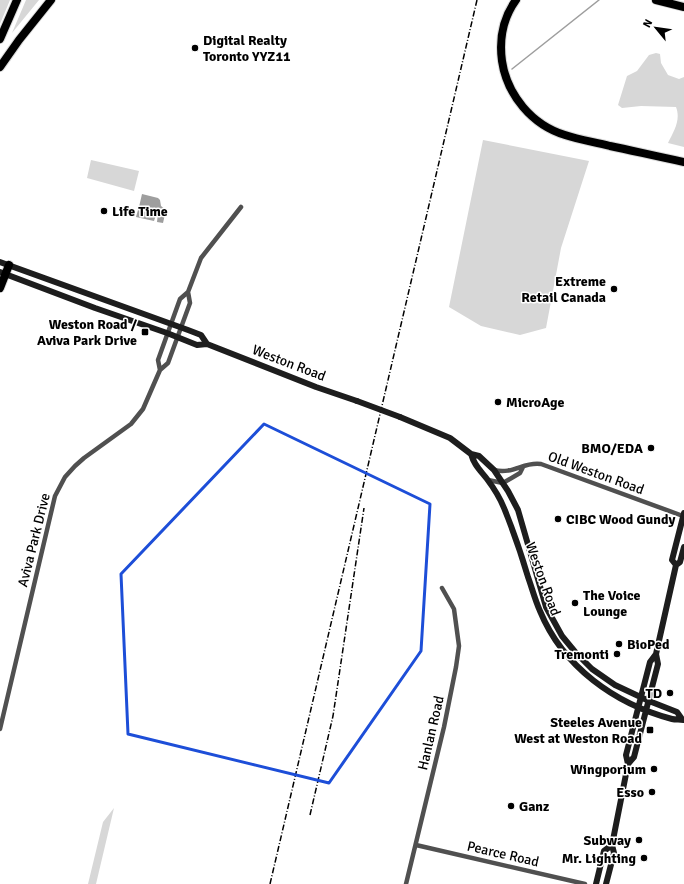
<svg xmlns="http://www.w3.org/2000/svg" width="684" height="884" font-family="Signika,sans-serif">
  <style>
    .green { fill: #d7d7d7 }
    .water { fill: #9e9e9e }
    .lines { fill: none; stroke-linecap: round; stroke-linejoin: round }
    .stream { stroke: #9e9e9e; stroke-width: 1.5 }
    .highway-casing { stroke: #dbdbdb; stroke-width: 10 }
    .street { stroke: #505050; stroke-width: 4.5 }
    .secondary { stroke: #1d1d1d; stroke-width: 6 }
    .highway { stroke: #000; stroke-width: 8 }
    .rail { stroke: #000; stroke-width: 1.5; stroke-dasharray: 6 2 1 2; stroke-linecap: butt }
    .secondary-bridge { stroke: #1d1d1d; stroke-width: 6 }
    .marked { fill: none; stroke: #1d4ed8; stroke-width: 3; stroke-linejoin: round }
    .poi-dot { fill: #000; stroke: #fff; stroke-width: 1.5 }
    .labels { text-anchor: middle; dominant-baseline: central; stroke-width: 3; stroke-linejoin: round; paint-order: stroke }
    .poi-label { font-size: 14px; font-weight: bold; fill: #000; stroke: #fff; text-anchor: end }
    .street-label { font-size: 14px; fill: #000; stroke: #fff }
  </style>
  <rect width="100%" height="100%" fill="#fff"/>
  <!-- green -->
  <path class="green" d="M0,0h10l-10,24z
    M26,0h13l-27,33z
    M656,53l4,1 1,9 7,12 11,4 5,-2v70l-16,-4c6,-12 13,-23 8,-36l-35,-1 -19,2 -4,-3 9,-29 10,-5 12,-16z
    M483,140l106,21 -28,87 -15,80 -26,7 -39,-9 -32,-19z
    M91,160l48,11 -5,20 -47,-13z
    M114,808l-18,76h-8l15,-62z"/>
  <!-- water -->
  <path class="water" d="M142,194l16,4 2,2 1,6 5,4 -3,13 -6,-1 1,-9 -2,2 -2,6 -18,-4 2,-7 9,2 1,-1v-2l-9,-2z"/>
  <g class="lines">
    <!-- stream -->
    <path class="stream" d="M512,69l87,-69"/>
    <!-- highway casing -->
    <g class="highway-casing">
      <path id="highway" d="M516,0c-13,18 -17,39 -14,61 5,34 30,64 63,74 15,5 30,7 45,11 24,5 49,11 74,16
        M656,0l28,7
        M0,39l17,-39
        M0,67l19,-27 32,-40
        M0,288l9,-23"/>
    </g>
    <!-- street -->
    <path class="street" d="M160,370l-2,-10 22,-61 8,-7 13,-34 40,-51
      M494,470c19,5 30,-9 47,-6l142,52
      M488,480l15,3 17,-10 3,-6
      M0,729l55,-233 10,-19 10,-11 9,-8 47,-34 12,-15 17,-39 8,-7 22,-60 -2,-11
      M416,845l169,39
      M406,884l38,-157 12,-60 3,-21 -5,-37 -12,-21"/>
    <!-- secondary -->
    <path class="secondary" d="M0,262l188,68 13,5 6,9
      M0,272l95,36 72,25 30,12 10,-1 109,43 41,14
      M400,417l50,21 21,16 8,2 15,14 14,21 10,19 28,97 16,29 14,17 16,16 23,16 34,16 28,11 5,7
      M471,454c3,11 9,16 16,25 6,8 13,19 17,29 9,22 17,45 24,69 4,11 7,23 12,34 23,56 75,93 132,108 4,1 8,0 12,1
      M676,565l-4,-5 12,-47
      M628,764l6,-7 24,-93 -2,-10
      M596,884l8,-33 8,-6
      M606,884l8,-31 -2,-8 16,-81 -2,-9 24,-93 6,-8 20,-89 4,-3 4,-15"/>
    <!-- highway -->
    <use href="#highway" class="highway"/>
    <!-- rail -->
    <path class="rail" d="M310,815l23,-99 31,-208
      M270,884l207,-884"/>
    <!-- secondary-bridge -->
    <path class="secondary-bridge" d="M357,401l43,16"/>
  </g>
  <!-- marked area -->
  <path class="marked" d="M264,424l166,80 -9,147 -92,132 -201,-49 -7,-160z"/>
  <!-- markers -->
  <g class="poi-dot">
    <circle cx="195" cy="48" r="4"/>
    <circle cx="104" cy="211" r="4"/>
    <circle cx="614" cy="289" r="4"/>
    <rect x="141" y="328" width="8" height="8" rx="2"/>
    <circle cx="498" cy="402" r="4"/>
    <circle cx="651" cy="448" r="4"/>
    <circle cx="558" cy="519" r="4"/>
    <circle cx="575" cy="603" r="4"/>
    <circle cx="619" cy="644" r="4"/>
    <circle cx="617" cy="654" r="4"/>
    <circle cx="670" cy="693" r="4"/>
    <rect x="646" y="726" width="8" height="8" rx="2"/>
    <circle cx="654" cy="769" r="4"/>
    <circle cx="652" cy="792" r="4"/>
    <circle cx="511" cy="806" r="4"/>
    <circle cx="639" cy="840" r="4"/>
    <circle cx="644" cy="858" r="4"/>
  </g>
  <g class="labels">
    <!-- poi labels -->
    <g class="poi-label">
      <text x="203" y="40" text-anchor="start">Digital Realty<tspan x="203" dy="16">Toronto YYZ11</tspan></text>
      <text x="112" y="211" text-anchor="start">Life Time</text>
      <text x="606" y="281">Extreme<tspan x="606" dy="16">Retail Canada</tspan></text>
      <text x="137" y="324">Weston Road /<tspan x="137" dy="16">Aviva Park Drive</tspan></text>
      <text x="506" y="402" text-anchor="start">MicroAge</text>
      <text x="643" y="448">BMO/EDA</text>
      <text x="566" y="519" text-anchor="start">CIBC Wood Gundy</text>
      <text x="583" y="595" text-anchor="start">The Voice<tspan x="583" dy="16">Lounge</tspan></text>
      <text x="627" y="644" text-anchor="start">BioPed</text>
      <text x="609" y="654">Tremonti</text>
      <text x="662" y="693">TD</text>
      <text x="642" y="722">Steeles Avenue<tspan x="642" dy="16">West at Weston Road</tspan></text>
      <text x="646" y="769">Wingporium</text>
      <text x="644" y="792">Esso</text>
      <text x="519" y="806" text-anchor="start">Ganz</text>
      <text x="631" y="840">Subway</text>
      <text x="636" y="858">Mr. Lighting</text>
    </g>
    <!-- street labels -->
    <g class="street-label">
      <text transform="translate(289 363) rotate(21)">Weston Road</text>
      <text transform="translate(596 473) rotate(20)">Old Weston Road</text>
      <text transform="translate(34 540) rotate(-76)">Aviva Park Drive</text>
      <text transform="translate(543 579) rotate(70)">Weston Road</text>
      <text transform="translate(431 733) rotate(-77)">Hanlan Road</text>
      <text transform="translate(503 854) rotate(13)">Pearce Road</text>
    </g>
  </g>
  <!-- north arrow -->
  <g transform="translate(656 28) rotate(299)" stroke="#ffffff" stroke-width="3" paint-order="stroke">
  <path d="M0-3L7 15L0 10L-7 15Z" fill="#000000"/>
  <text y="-6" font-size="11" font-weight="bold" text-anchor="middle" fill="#000000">N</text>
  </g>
</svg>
